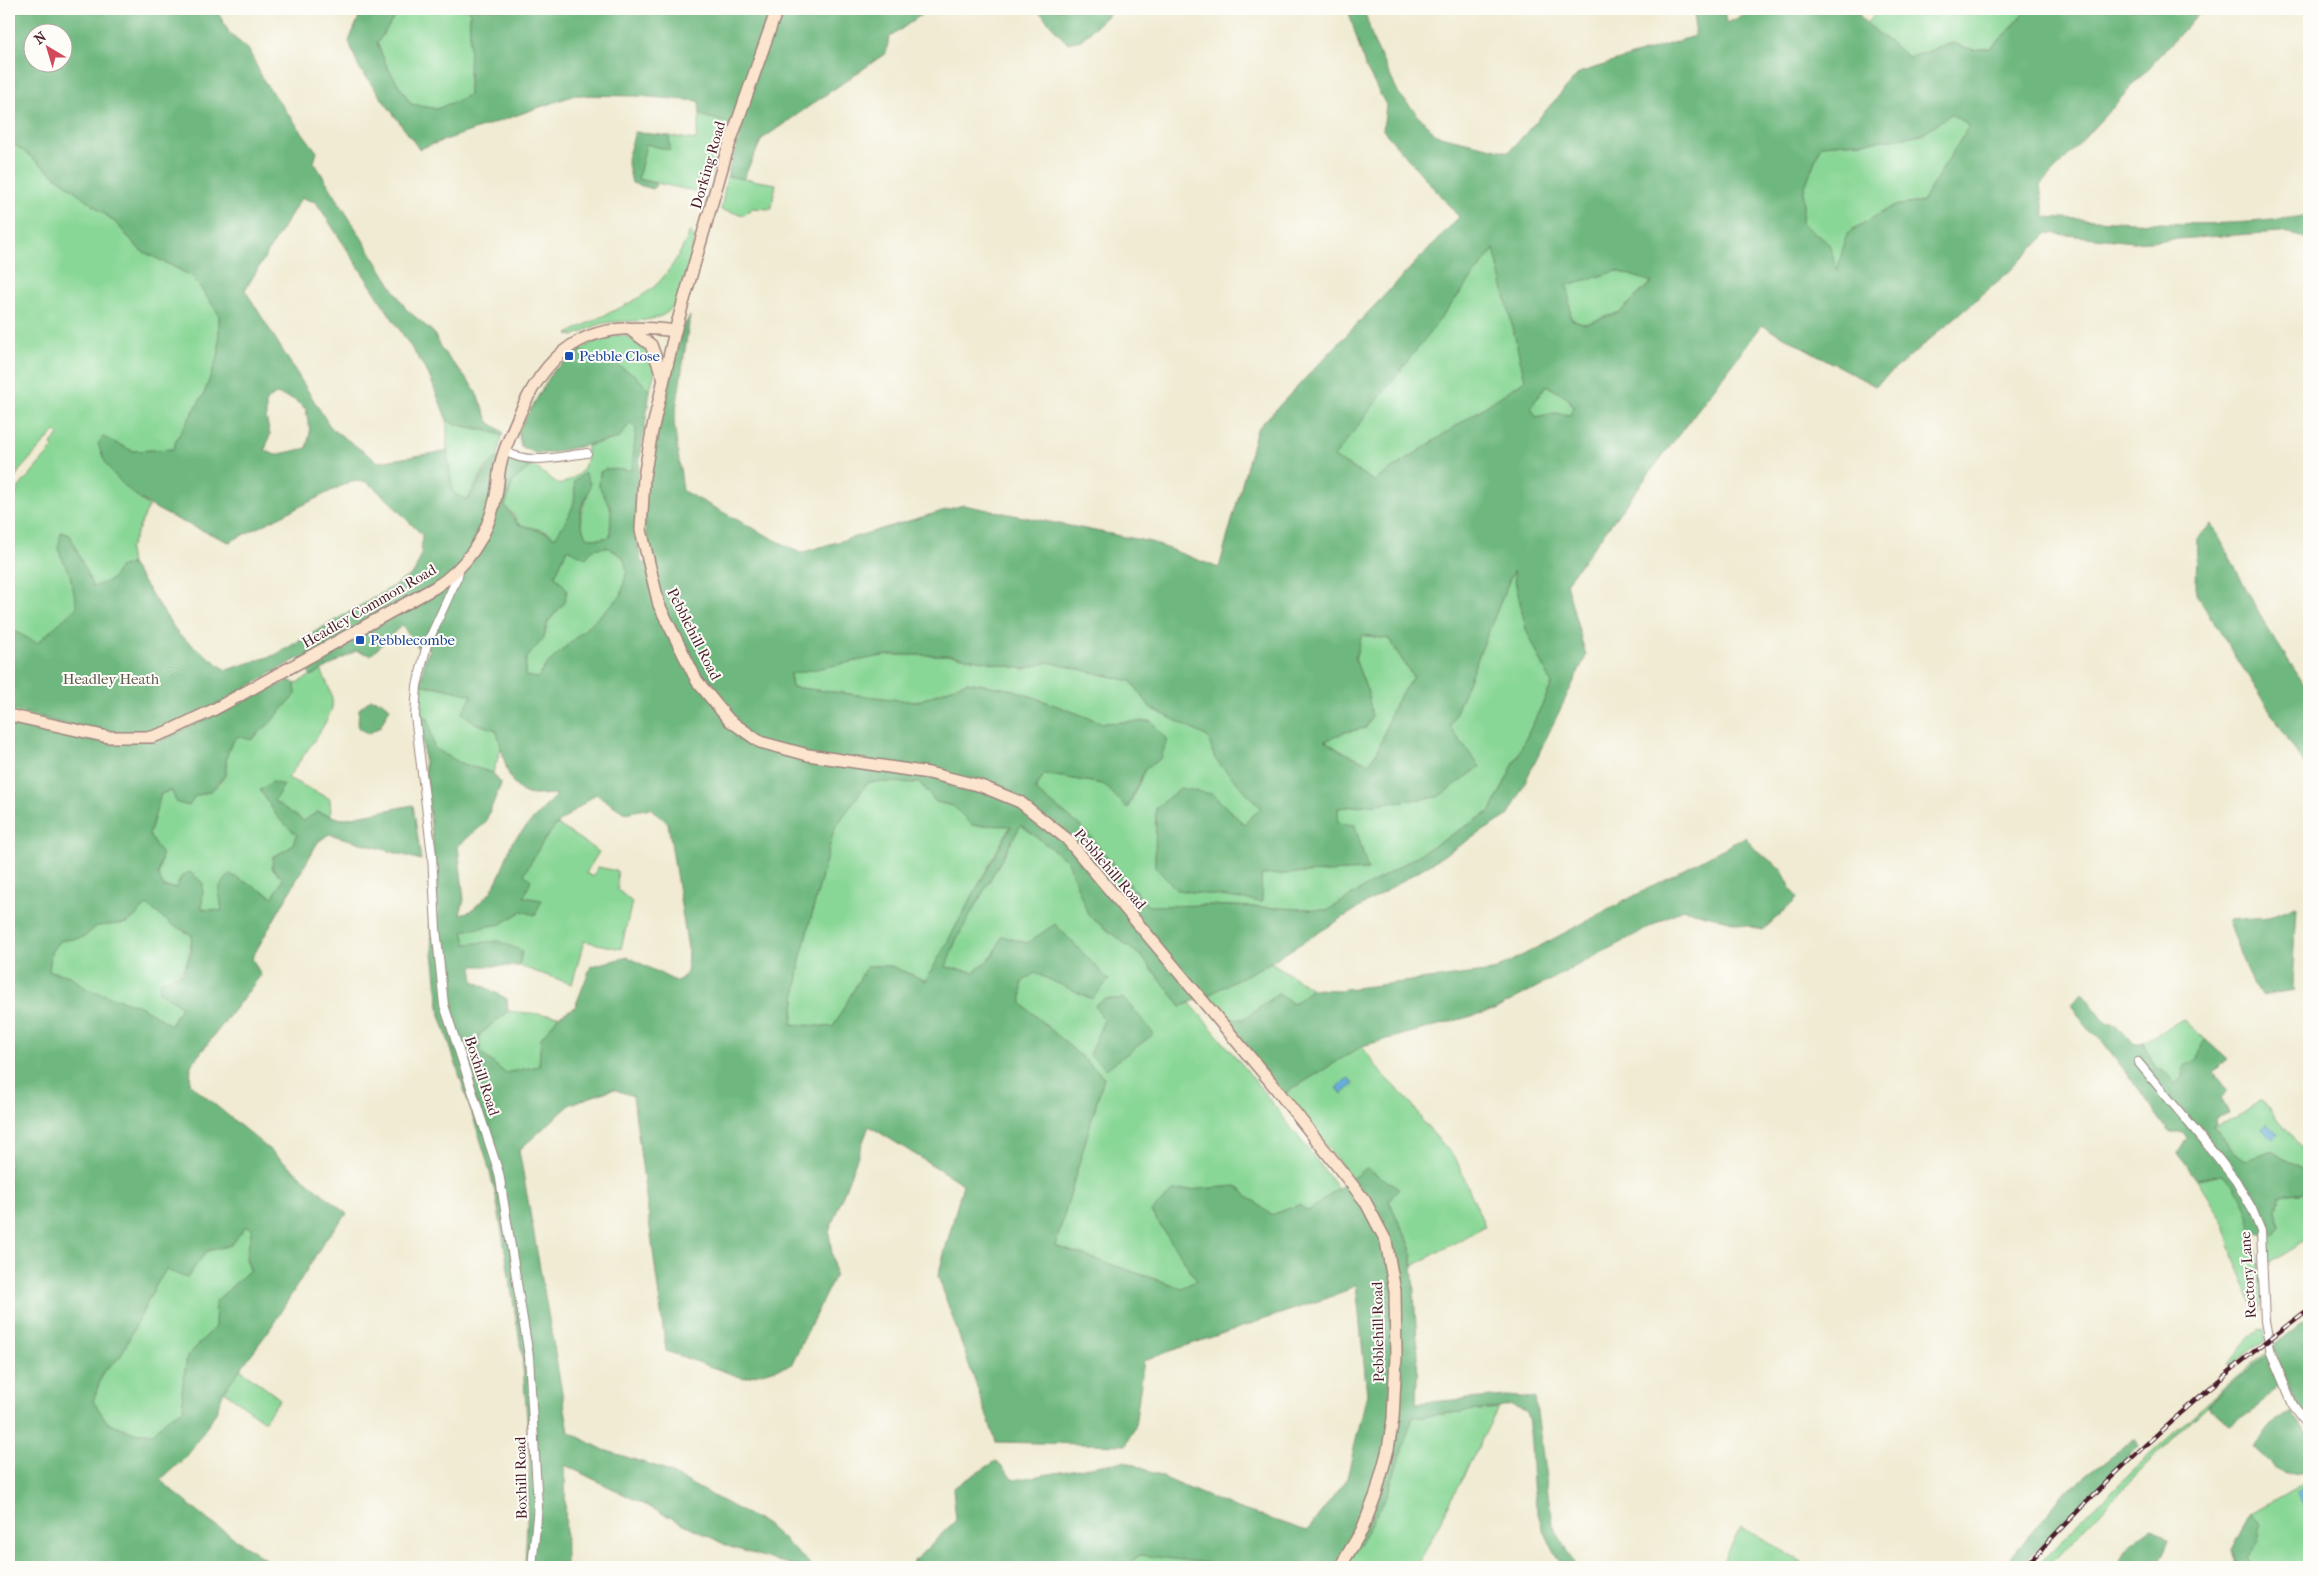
<svg xmlns="http://www.w3.org/2000/svg" width="2318" height="1576" font-family="'IM FELL French Canon',serif">
  <style>
    .green { fill: #89d796; stroke: #6a7b60; fill-rule: evenodd }
    .forest { fill: #6eb87f; stroke: #5c6c55; fill-rule: evenodd }
    .water { fill: #64aedc; stroke: #576684 }
    .lines { fill: none; stroke-linecap: round; stroke-linejoin: round }
    .minor-casing { stroke: #9d857e; stroke-width: 10 }
    .secondary-casing { stroke: #9d857e; stroke-width: 14 }
    .minor { stroke: #fff; stroke-width: 8 }
    .secondary { stroke: #fce5cf; stroke-width: 11 }
    .rail-casing { stroke: #4a1f2b; stroke-width: 4.5 }
    .rail { stroke: #fdfcf7; stroke-width: 2.5; stroke-dasharray: 8; stroke-linecap: butt }
    .transit-dot { fill: #1a4fb4; stroke: #fdfcf7; stroke-width: 2 }
    .labels { text-anchor: middle; dominant-baseline: central; stroke-width: 4; stroke-linejoin: round; paint-order: stroke }
    .street-label { font-size: 15px; fill: #4a1f2b; stroke: #fdfcf7 }
    .transit-label { font-size: 15px; fill: #164399; stroke: #fdfcf7; text-anchor: start }
    .park-label { font-size: 15px; fill: #5d564b; stroke: #fdfcf7 }
  </style>
  <rect width="100%" height="100%" fill="#fdfcf7"/>
  <filter id="ink" filterUnits="userSpaceOnUse"><feTurbulence type="fractalNoise" baseFrequency=".02" numOctaves="2"/><feDisplacementMap in="SourceGraphic" scale="10" xChannelSelector="R" yChannelSelector="G"/><feConvolveMatrix kernelMatrix="1 2 1 2 8 2 1 2 1" color-interpolation-filters="sRGB"/></filter>
  <filter id="wash" filterUnits="userSpaceOnUse"><feTurbulence type="fractalNoise" baseFrequency=".0096" numOctaves="4" result="noise"/><feDisplacementMap in="SourceGraphic" scale="20" xChannelSelector="R" yChannelSelector="G"/><feGaussianBlur stdDeviation="1.12" result="paint"/><feColorMatrix in="noise" values="0 0 0 0 0 0 0 0 0 0 0 0 0 0 0 0 0 1.4 0 .05"/><feComposite in="paint" operator="in"/></filter>
  <g filter="url(#wash)">
    <rect width="100%" height="100%" fill="#f0ebd2"/>
    <!-- green -->
    <path class="green" d="M403,9h67l-1,87 -32,13 -26,-5 -24,-37 -10,-24 17,-25z
      M1880,9h147l-18,22 -19,17 -16,2 -21,-7 -44,15 -43,-35z
      M1951,113l18,13 -47,76 -29,4 -46,27 -9,39 -36,-48 2,-35 17,-44 65,-5 36,-6z
      M700,115l29,8 -26,70 -65,-14 8,-35 24,6 -1,-14 27,4z
      M9,140l106,82 25,28 52,26 27,38v39l-15,41 -28,46 -2,9 -41,2 -30,-13 34,59 12,9 -20,44 2,14 47,71 36,27 -1,21 19,26 -76,34 -147,289v-523l10,-22 34,-39 -2,-4 8,-9 -4,-4 -36,40 -10,17zM70,535l6,14 2,57 -8,-31 -12,-26z
      M727,176l49,8 -5,25 -19,-1 -7,7 -24,-5z
      M690,231l5,7c-6,21 -9,48 -21,67 -14,22 -50,13 -73,19 -9,3 -19,8 -28,12l-5,-2c25,-15 54,-25 78,-41 21,-14 35,-40 44,-62z
      M1495,248l30,132 -151,101 -41,-24z
      M1617,271l35,10 -32,31 -34,12 -15,-5 -4,-34z
      M617,335c19,2 37,12 38,33 0,7 -4,16 -5,23l-15,-16 -43,-17 -12,-8 19,-11z
      M1546,385l22,13 5,9 -3,8 -15,-2 -20,4 -4,-10z
      M447,420c16,9 37,8 55,16l-5,22 -12,10 -18,32 -14,-6 -6,-43z
      M630,423l6,6 -4,42 -26,-2 -6,3 -1,14 12,23 -1,28 -12,2 -12,-2c-13,-28 2,-30 4,-55l-16,-1c4,26 -6,36 -19,57l-7,-6 -30,-8 -4,-8 -9,-10 8,-25 19,-16 28,20c22,-12 27,-13 27,-39l32,-8z
      M607,547l16,10 4,13 -6,26 -75,69 -8,14 -13,-3 1,-17 18,-22 4,-15 17,-20 1,-13 -11,-13 12,-27z
      M1513,571l13,58 26,55 -61,127 -163,99 -121,-5 -59,2 -64,-78 -49,-38 9,-17 59,10 25,24 17,-39 16,-11 -10,-37 -48,2 -89,-33 -47,-8 -51,20 -124,-15 -2,-14 97,-18h65l72,14 24,-7 83,19 20,27 57,29 7,22 46,49 -17,16 -32,-30 -56,14 -1,59 107,35 -1,-27 107,-5 -30,-47v-15l100,-11 41,-30 -29,-40z
      M1361,635l28,4 24,38c-6,9 -14,19 -19,29 -10,19 -9,41 -26,57l-29,-13 -14,-9 20,-9 21,-4 2,-35 -13,-34z
      M321,670c5,11 13,25 11,37 -3,16 -34,55 -44,71l42,21 1,17 -14,-4 -13,9 -13,26 -18,10 -1,11 11,11 -10,19 -41,-22 -13,12 3,23 -20,-2 1,-26 -21,-7 -6,12 -12,-1 -6,-11 4,-21 -13,-20 12,-41c20,-8 30,8 49,-3 6,-3 12,-11 16,-17 0,-15 0,-28 13,-38l12,4 19,-17 26,-29 -1,-10z
      M420,685c20,1 34,6 52,10l3,28 21,7 6,15 -9,28 -33,-10 -26,-15 -6,-30 -7,-3z
      M868,781l52,2 16,19 17,4 19,19h39l-85,156 -35,-15h-24l-34,61 -41,-2 8,-65 34,-131z
      M557,824l42,28 -13,21 7,4 5,-10 19,4 1,19 14,12 -11,47 -37,-8 -12,43 -53,-18 3,-15 -56,-7 -3,-14 38,-6 21,-13 2,-37 18,-31z
      M1021,825l47,36 20,54 54,42 39,49 9,-3 55,65 93,120 -30,24 -9,-7 -28,10 -35,-29 -85,26 47,68 -16,8 -127,-42 49,-169 -82,-73 -29,-48 -19,16 -29,-5 11,-27z
      M147,905l24,19 21,11c-3,33 -8,37 -33,57l13,7 9,8 -10,18 -29,-18 -55,-18 -17,-13 -21,-5 2,-19 8,-11 25,-4 13,-11 31,-3z
      M1271,962l41,27 -19,15 -15,-10 -34,25h-15l-21,-24z
      M508,1011l51,5 -18,22 -2,28 -34,7 -25,-21 -1,-17z
      M2183,1019l23,21 -4,3 -4,16 -23,25 -11,-12 -9,-5 -12,-25z
      M1362,1046l19,27 31,31 11,18 33,37 29,67 -72,40 -2,-19 -22,-46 9,-13 -46,-10 -68,-84z
      M2260,1101l11,9 38,47v17l-36,-23 -27,9c-12,-6 -25,-24 -34,-34l21,-7z
      M2222,1174c9,7 15,13 20,24 10,21 28,99 16,117l-23,-54 -12,-40 -26,-42z
      M2309,1189v50l-43,26 -1,-31 8,1 6,-9 -3,-17 3,-14 29,-3z
      M246,1226l6,2 -6,30 4,12 -34,31 -1,26 -28,30 -5,34 2,18 -15,8 -16,16h-19l-27,-11 -14,-21 10,-29 17,-15 36,-72 10,-16 21,8 20,-26 24,-6z
      M2259,1328l5,1 2,11 -34,24 -5,-1z
      M2267,1353v3c-81,61 -149,139 -220,211h-11c68,-73 142,-139 218,-205z
      M240,1369l40,30 -16,22 -40,-30z
      M2309,1381v32l-4,-31z
      M1498,1408l-81,159h-74l44,-72 26,-78z
      M2309,1481v86l-73,-1 -4,-15 19,-37z
      M1741,1527l70,40h-91z
      M1141,1555l74,9 12,3h-105z"/>
    <!-- forest -->
    <path class="forest" d="M28,9h191l-2,2 13,23 18,15 17,34 52,69 -3,10 92,147 27,23 9,18 32,38 15,34 14,10 -1,4 -14,-6 -34,-6 -7,-4 -19,-47 -112,-171 -15,-4 -56,92 86,138 47,34 69,-11 6,42 14,7c22,-29 20,-57 65,-35l-19,16 -8,25 13,18 30,9 7,5c13,-22 23,-31 19,-57l11,-8c9,16 3,18 -3,33 -5,10 0,21 4,31l12,2 12,-2 1,-28 -12,-23 1,-14 6,-3 26,1 4,-41 -6,-6 -11,15 -69,15h-15l-14,-7 -3,-15 35,-60 27,-21 12,8h12l31,17 15,16c-7,55 -23,120 -8,173l11,-4 -8,-32 2,-51 36,-150 7,-11 -16,107 9,68 117,62 163,-48 188,37 68,26 38,-139 202,-212 -76,-87 3,-25 -21,-39 -17,-57h16l10,34 25,51 37,41 73,17 70,-79 115,-37 1,-27h29l2,14 32,-14h97l11,14 43,35 44,-15 21,7 16,-2 19,-17 18,-22h176l-163,177 5,31c88,5 177,13 264,-2v24l-28,-7 -148,10 -85,-9 -37,37 -136,116 -113,-61 -196,258 20,73 -77,159 -238,147 -63,33 21,24h15l34,-25 15,10 19,-15 26,1 155,-19 252,-134 10,12 26,20 16,30 -34,31 -80,-21 -189,101 -132,36 -78,48 -82,-96 -21,8 -39,-49 -54,-42 -20,-54 -47,-36 -65,115 -10,27 28,5 19,-16 9,-20 25,7 28,-19 54,56 -17,19 -57,-26 -13,9v22l82,73 -49,169 127,42 15,-8 -46,-68 22,-21 63,-5 35,29 28,-10 9,6 58,-43 33,20 -10,13 22,47 7,107 -2,48 90,-7 29,2 17,125 24,44h-12c-13,-21 -25,-42 -29,-67 -5,-30 -1,-60 -9,-89l-15,-6 -13,3 -85,9 -26,78 -26,47 -18,25h-116l-12,-3 -74,-9 -19,12h-214l48,-47 -3,-32 43,-27 18,19 111,-19 100,43 82,27 40,-53 20,-84 -11,-110 -14,9 -198,67 -9,66 -9,19 -130,-3 -58,-166 25,-92 -94,-58 -40,106 6,43 -44,90 -48,13 -77,-27 -33,-255 -20,-7 -42,15 -52,46 50,282 35,18 57,18 106,57 43,39 -2,3h-10l-68,-20 -165,-82 1,102h-41l5,-111 -8,-102 -26,-158 -10,-39 -46,-142 -11,-98 9,-1c-2,-68 -14,-134 -17,-201l7,3 6,30 26,15 33,10 8,11 -16,39 -27,23 6,54 -4,14 11,-3 20,-19 10,-20 11,-30 45,-48c-8,0 -16,1 -24,1 -29,-3 -28,-44 -37,-65l-21,-7 -13,-10 10,-18c-19,-4 -32,-9 -52,-10l5,-26 5,-11h-12l-16,-23 -31,30 -15,-4 -45,25 -12,-18c-43,23 -117,72 -163,76 -36,3 -91,-17 -127,-26v-88l5,11 23,12 40,-36 -7,-32 -12,-26 3,-17 9,3 23,52 18,-7 8,-12 12,-4 48,71 47,35 49,-15 102,-59 37,-23 7,-17 1,-21 -35,-36 -20,-17 -16,-1 -122,61c-44,-20 -94,-35 -122,-77 -4,-6 -6,-14 -9,-21l5,-7 30,14 41,-2 2,-9 28,-46 15,-41v-39l-27,-38 -52,-26 -25,-28 -106,-82v-126zM32,32h30v30h-30zM1951,114l18,12 -47,76 -29,4 -46,27 -10,38 -8,-28 -27,-19 2,-35 17,-44 65,-5 36,-6zM1494,249l31,131 -151,101 -40,-24zM1617,271l35,11 -32,30 -34,12 -15,-5 -3,-34zM1546,385l22,13 5,8 -3,9 -15,-2 -19,4 -5,-10zM276,394l17,5 13,10 4,23 -3,16 -32,7 -10,-5 5,-15 -4,-18v-16zM607,547l16,10 4,13 -6,26 -75,69 -8,13 -13,-2 1,-17 18,-22 4,-16 17,-19 2,-13 -12,-13 12,-27 19,9 7,-9zM1513,571l13,58 26,55 -61,127 -163,99 -121,-5 -59,1 -64,-77 -49,-39 9,-16 59,10 24,24 18,-39 16,-11 6,-18 -16,-19 -48,2 -89,-33 -47,-8 -51,20 -124,-15 -2,-13 97,-19h65l72,14 24,-7 83,19 20,27 57,29 7,22 46,49 -17,16 -32,-30 -32,-6 -24,20 -1,59 22,23 85,12 -1,-27 107,-5 -13,-45 -17,-2v-15l100,-11 42,-30 -30,-40zM1362,635l27,4 24,38c-6,9 -14,19 -19,29 -10,18 -9,41 -26,57l-29,-13 -14,-9 20,-9 21,-4 6,-12 -4,-23 -13,-34zM868,782l52,1 16,19 17,4 19,19 39,1 -85,155 -35,-15h-24l-34,61 -41,-3 8,-64 34,-131zM596,794l29,19 25,-5 18,15 20,126 -1,24 -10,9 -49,-25 -37,9 -16,41 -16,9 -18,22 -2,28 -34,7 -25,-21 -1,-17 29,-24 -1,-12 -33,-18 -2,-15h47l3,-15 -24,-10 -32,3 -3,-13 38,-7 21,-13 13,4 7,-15 -18,-3 7,-17 -7,-6 18,-31 15,-19z
      M364,9h39l-9,9 -17,25 10,24 24,37 26,5 32,-14 1,-86h459l-40,29 -3,15 -124,86 -19,40 -16,-3 15,-49 -42,-12 -1,-14 -62,-5 -62,-1 -156,54 -61,-83 -9,-25 12,-29z
      M1037,9h77l-33,31 -14,3z
      M635,132l34,4 1,14 -24,-6 -8,35 19,5 -4,5 -21,-6 -5,-24z
      M2212,524l54,102 43,66v80l-113,-178 1,-57z
      M290,680l5,4 1,10 -26,29 -20,17 -11,-4c-13,10 -13,23 -13,38l-15,17 -16,5 -6,10 -12,-3 -6,-13 -10,4 -12,41 13,20 -4,20 6,12 12,1 6,-12 8,-4 13,11 -1,26 20,2 -3,-23 11,-14 43,23 10,-18 -11,-12 1,-10 18,-10 6,-12 -19,-17 -18,-28 12,-8 12,3 -10,16 30,20 13,-9 25,7 71,-14 8,55 -92,-26 -11,8 -66,116 9,17 -70,90 -1,19 157,130 -20,23 -57,92 -46,62 -9,23 -28,42 -27,24 49,41 68,46h-268v-849l147,25zM147,905l24,19 21,11 -1,18 -8,20 -23,9 -1,10 13,7 9,8 -10,18 -29,-18 -55,-18 -17,-13 -21,-5 2,-19 8,-11 25,-4 13,-11 31,-3zM246,1226l6,2 -6,30 4,12 -34,31 -1,26 -28,30 -5,34 2,18 -15,8 -16,16h-19l-27,-11 -14,-21 10,-29 17,-15 36,-72 10,-15 21,8 20,-27 24,-6z
      M371,699l10,2 9,7 -10,19 -12,7 -10,-7 1,-18z
      M2296,906l-4,80 3,4 -33,5 -9,-9 -26,-66 42,-3z
      M2082,992l24,31 10,2 19,19 8,-2 12,25 9,5 11,12 8,-6 1,-13 14,-6 4,-16 4,-3 21,19 -13,13 14,19 -7,7 8,15 -14,5 1,5 -4,3c9,11 22,28 34,34l27,-9 36,23 -1,18 -29,3 -3,14 3,17 -6,9 -20,-2c-7,-23 -11,-44 -31,-59l-25,5 -19,-26 9,-15 -4,-6h-14l-44,-61 -22,-29 -13,-11 -19,-26z
      M1105,999h20l29,35 -48,35 -17,-15 15,-34 -9,-15z
      M2309,1318v63l-4,2 4,38 -18,-26 -18,-49z
      M2267,1356l12,28 -21,22 -28,19 -22,-19 29,-27z
      M2291,1412l18,22v35l-7,4 -20,1 -29,-27 19,-23z
      M2135,1439l4,7 -120,121h-16l62,-75z
      M2251,1514l10,10 -3,17 -12,18 8,8h-16l-6,-16z
      M2152,1528l17,12 -12,27h-38c2,-18 18,-30 33,-39z"/>
    <!-- water -->
    <path class="water" d="M1349,1078l5,6 -12,10 -5,-6z
      M2268,1123l10,10 -5,5 -10,-10z
      M2304,1490l5,9v10l-3,2 -9,-18z"/>
  </g>
  <g filter="url(#ink)">
    <g class="lines">
      <!-- minor casing -->
      <g class="minor-casing">
        <path id="minor" d="M505,451c23,15 56,5 82,2
          M459,570l-1,6 -31,68 -10,42 -2,30 17,139 4,73 8,77 55,168 30,183 9,150 -6,61
          M2138,1062l80,96 18,23 16,28 9,22 4,90 6,32 22,52 16,21"/>
      </g>
      <!-- secondary casing -->
      <g class="secondary-casing">
        <path id="secondary" d="M777,9l-51,145 -51,177 -23,100 -8,46 -3,53 18,75 38,76 32,39 31,22 48,13 121,18 52,13 39,16 47,37 203,242 95,120 21,40 9,50 1,66 -3,62 -5,30 -12,45 -14,36 -22,37
          M628,328l23,17 12,32
          M9,715l99,22h44l17,-6 44,-21 221,-122c32,-20 53,-51 61,-88 3,-11 3,-23 5,-34 4,-18 13,-36 20,-53 33,-74 77,-93 155,-82"/>
      </g>
      <!-- minor -->
      <use href="#minor" class="minor"/>
      <!-- secondary -->
      <use href="#secondary" class="secondary"/>
      <!-- rail casing -->
      <g class="rail-casing">
        <path id="rail" d="M2025,1567c85,-94 182,-182 284,-258"/>
      </g>
      <!-- rail -->
      <use href="#rail" class="rail"/>
    </g>
  </g>
  <!-- markers -->
  <g class="transit-dot">
    <rect x="564" y="351" width="10" height="10" rx="2.5"/>
    <rect x="355" y="635" width="10" height="10" rx="2.5"/>
  </g>
  <g class="labels">
    <!-- street labels -->
    <g class="street-label">
      <text transform="translate(708 165) rotate(-74)">Dorking Road</text>
      <text transform="translate(369 606) rotate(-30)">Headley Common Road</text>
      <text transform="translate(694 634) rotate(63)">Pebblehill Road</text>
      <text transform="translate(1110 869) rotate(49)">Pebblehill Road</text>
      <text transform="translate(482 1076) rotate(72)">Boxhill Road</text>
      <text transform="translate(2248 1275) rotate(-94)">Rectory Lane</text>
      <text transform="translate(1378 1332) rotate(-91)">Pebblehill Road</text>
      <text transform="translate(521 1478) rotate(-91)">Boxhill Road</text>
    </g>
    <!-- transit labels -->
    <g class="transit-label">
      <text x="579" y="356">Pebble Close</text>
      <text x="370" y="640">Pebblecombe</text>
    </g>
    <!-- park labels -->
    <g class="park-label">
      <text x="111" y="679">Headley Heath</text>
    </g>
  </g>
  <!-- margin -->
  <rect width="2318" height="1576" fill="none" stroke="#fdfcf7" stroke-width="30"/>
  <!-- north arrow -->
  <g transform="translate(48 48) rotate(322)"><circle r="24" fill="#fdfcf7" stroke="#b5a4a5"/>
  <path d="M0-4L9 19L0 12L-9 19Z" fill="#d1495b"/>
  <text y="-8" font-size="14" font-weight="bold" text-anchor="middle" fill="#4a1f2b">N</text>
  </g>
</svg>
